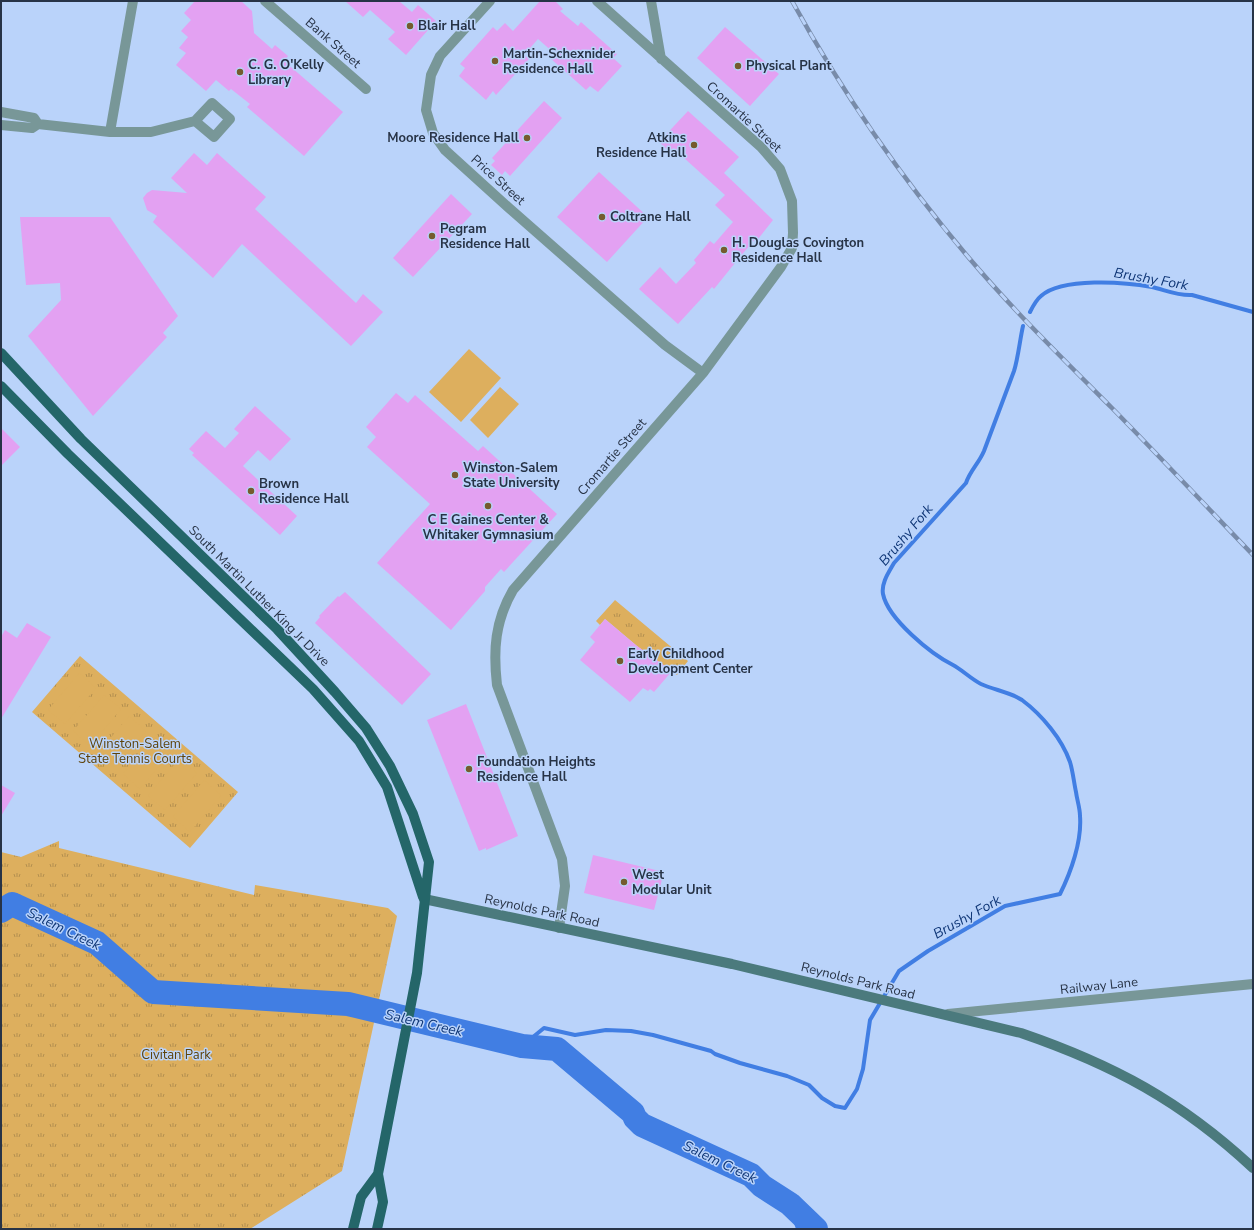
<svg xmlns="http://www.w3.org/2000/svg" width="1254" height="1230" font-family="'Nunito Sans',sans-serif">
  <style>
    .grass { fill: url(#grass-tufts) }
    .garden { fill: #ddaf5e }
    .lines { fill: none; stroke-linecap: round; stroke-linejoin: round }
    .stream { stroke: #417ee3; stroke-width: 4 }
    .river { stroke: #417ee3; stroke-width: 24 }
    .building { fill: #e3a1f2 }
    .street { stroke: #789798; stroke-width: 10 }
    .secondary { stroke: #4b7a7d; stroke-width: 10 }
    .primary { stroke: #246669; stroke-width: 10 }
    .rail-casing { stroke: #788ba9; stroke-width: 4.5 }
    .rail { stroke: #bad3fa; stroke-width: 3; stroke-dasharray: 9; stroke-linecap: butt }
    .poi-dot { fill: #755b2d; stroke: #bad3fa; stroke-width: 1.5 }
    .labels { text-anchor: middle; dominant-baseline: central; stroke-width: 3; stroke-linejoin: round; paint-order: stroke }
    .poi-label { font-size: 13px; font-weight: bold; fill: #273346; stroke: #bad3fa; text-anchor: start }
    .street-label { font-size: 13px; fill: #273346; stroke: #bad3fa }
    .park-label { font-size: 13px; fill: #5e430a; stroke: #bad3fa }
    .water-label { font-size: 14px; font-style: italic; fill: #0f3676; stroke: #bad3fa }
  </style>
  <defs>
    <pattern id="grass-tufts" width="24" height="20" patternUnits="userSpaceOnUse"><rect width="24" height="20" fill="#ddaf5e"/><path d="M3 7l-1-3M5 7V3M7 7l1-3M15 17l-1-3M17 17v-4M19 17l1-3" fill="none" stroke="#b38f4f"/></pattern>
  </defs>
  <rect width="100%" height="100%" fill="#bad3fa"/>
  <!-- grass -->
  <path class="grass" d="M615,600l73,61 -11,14 -40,-29 -32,-27 -5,6 -4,-4z
    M80,656l158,136 -48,56 -158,-136z
    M59,841v7l195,47 1,-10 133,23 9,8 -55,255 -92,58h-249v-377l20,5z"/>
  <!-- garden -->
  <path class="garden" d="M469,349l32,29 -40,44 -32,-30z
    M500,387l19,17 -31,34 -18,-18z
    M79,673l17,15 -31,36 -17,-14z
    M104,695l17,14 -31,37 -17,-15z
    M129,716l17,15 -31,36 -17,-14z
    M154,737l17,15 -31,37 -17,-15z
    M179,759l18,14 -32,37 -17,-14z
    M204,780l17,15 -31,37 -17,-15z"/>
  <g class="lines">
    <!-- stream -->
    <path class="stream" d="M1030,312c3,-6 6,-12 11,-16 21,-19 84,-14 111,-9 13,3 26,9 40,8l61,17
      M522,1046l22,-18 31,7 31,-5 25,1 22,4 58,16 4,3 25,9 47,13 22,9 13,13 13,8 10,2 12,-19 6,-20 7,-49 29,-49 29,-20 77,-45 55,-12c11,-22 22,-53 20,-78 0,-8 -3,-16 -4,-24 -2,-9 -3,-20 -6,-30 -8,-23 -28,-47 -48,-62 -12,-8 -28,-10 -41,-16 -10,-5 -20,-15 -28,-19 -22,-11 -65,-46 -70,-71 -2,-11 6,-22 11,-31l72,-80c4,-12 13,-20 18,-32 10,-27 20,-53 30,-80 4,-12 6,-32 9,-45
      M790,1204l8,25"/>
    <!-- river -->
    <path class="river" d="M1,911l11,-7 85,39 56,49 195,12 174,42 35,3 76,64 2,5 7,7 109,50 11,11 28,18 26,25"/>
  </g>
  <!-- building -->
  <path class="building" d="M195,1h46l11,10 2,22 18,16 3,-4 13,11 -4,5 59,51 -39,44 -57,-49 3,-3 -19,-15 -2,2 -13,-11 -10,11 -30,-26 10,-12 -7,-5 9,-11 -7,-6 10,-11 -7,-7z
    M345,1h54l13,11 6,-7 18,16 -30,34 -18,-16 7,-7 -25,-22 -7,7z
    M540,1h15l8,8 -3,2 18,15 3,-4 36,32 -4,4 9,8 -24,26 -8,-6 -4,4 -36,-32 4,-5 -16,-14 -14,16 5,4 -33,36 -3,-4 -7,9 -27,-24 6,-8 -5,-4 33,-37 4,4 8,-8 8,8z
    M725,27l54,47 -29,32 -53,-48z
    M544,101l18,17 -52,58 -5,-5 -3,4 -11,-10 4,-4 -3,-3z
    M688,111l51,46 -15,16 49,47 -15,19 -1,-2 -18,21 -25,31 -2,-2 -34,37 -39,-35 21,-22 16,17 20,-21 -2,-3 16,-19 4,3 19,-22 -18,-17 10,-10 -52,-47 -3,4 -11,-10z
    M194,153l13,12 10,-12 49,44 -11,12 101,94 7,-9 20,18 -32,34 -109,-102 -29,34 -60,-56 4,-6 -10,-6 -4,-12 4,-5 5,-3 35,3 -16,-15z
    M599,172l49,45 -41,45 -50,-45z
    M451,194l21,20 -59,63 -20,-19z
    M20,217h90l68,99 -15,17 4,4 -74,79 -65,-80 33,-36 -1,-17 -34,2z
    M396,393l12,10 7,-8 63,56 5,-5 74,68 -53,58 -3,-3 -16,18v4l-34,39 -74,-67 53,-59 -63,-57 9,-10 -10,-10z
    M255,406l36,33 -21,22 -12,-11 -15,16 54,50 -17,19 -88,-80 2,-2 -5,-4 17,-18 19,17 14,-15 -5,-4z
    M1,428l19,19 -19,19z
    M345,592l86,82 -29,31 -87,-82 5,-6 -1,-1 19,-20 1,1z
    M605,619l32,27 35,25 -18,21 -4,-3 -2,2 -5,-3 -13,14 -50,-42 15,-18 -5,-5z
    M27,623l24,14 -50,82v-82l4,-7 12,8z
    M466,704l52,132 -32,14v-2l-7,3 -52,-131z
    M1,785l14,8 -14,23z
    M593,855l71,17 -10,38 -70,-17z"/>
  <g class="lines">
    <!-- street -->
    <path class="street" d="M265,1l101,88
      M490,1l-50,55 -9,19 -5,35 7,23 12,17 64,58 156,137 38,28
      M651,1l10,58
      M1,112l33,6 4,6
      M1,125l31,3 6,-4 72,8h41l44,-11 17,-18 18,16 -16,18 -19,-16
      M110,132l23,-131
      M559,928l6,-42 -3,-27 -65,-174c-4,-35 -2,-64 16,-95l190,-217 78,-106 11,-19 1,-15 -1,-32 -12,-32 -19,-22 -164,-146
      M948,1014l305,-30"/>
    <!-- secondary -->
    <path class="secondary" d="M424,899l308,65 289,69c93,32 160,68 232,135"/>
    <!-- primary -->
    <path class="primary" d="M1,353l80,86 196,190 58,63 31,36 24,38 23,48 16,48 -12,111 -39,201 5,28 -6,27
      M1,386l67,68 245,235 46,52 28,46 36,110
      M353,1229l8,-32 17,-23"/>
    <!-- rail casing -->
    <g class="rail-casing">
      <path id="rail" d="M792,1c50,91 110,178 177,257 45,53 94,101 143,150 47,48 94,98 141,147"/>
    </g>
    <!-- rail -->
    <use href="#rail" class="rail"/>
  </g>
  <!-- markers -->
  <g class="poi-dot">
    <circle cx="410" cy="26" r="4"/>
    <circle cx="495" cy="61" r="4"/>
    <circle cx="738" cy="66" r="4"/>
    <circle cx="240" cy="72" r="4"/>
    <circle cx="527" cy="138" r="4"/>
    <circle cx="694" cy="145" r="4"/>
    <circle cx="602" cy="217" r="4"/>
    <circle cx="432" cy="236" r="4"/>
    <circle cx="724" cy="250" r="4"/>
    <circle cx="455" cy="475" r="4"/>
    <circle cx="251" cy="491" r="4"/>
    <circle cx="488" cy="506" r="4"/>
    <circle cx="620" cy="661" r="4"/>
    <circle cx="469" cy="769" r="4"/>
    <circle cx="624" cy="882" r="4"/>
  </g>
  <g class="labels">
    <!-- poi labels -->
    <g class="poi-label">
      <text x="418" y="26">Blair Hall</text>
      <text x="503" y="54">Martin-Schexnider<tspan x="503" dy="15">Residence Hall</tspan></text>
      <text x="248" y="65">C. G. O'Kelly<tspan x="248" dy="15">Library</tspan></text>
      <text x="746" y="66">Physical Plant</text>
      <text x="519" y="138" text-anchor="end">Moore Residence Hall</text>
      <text x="686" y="138" text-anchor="end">Atkins<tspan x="686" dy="15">Residence Hall</tspan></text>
      <text x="610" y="217">Coltrane Hall</text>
      <text x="440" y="229">Pegram<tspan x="440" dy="15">Residence Hall</tspan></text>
      <text x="732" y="243">H. Douglas Covington<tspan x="732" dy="15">Residence Hall</tspan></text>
      <text x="463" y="468">Winston-Salem<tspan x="463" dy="15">State University</tspan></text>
      <text x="259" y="484">Brown<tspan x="259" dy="15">Residence Hall</tspan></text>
      <text x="488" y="520" text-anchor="middle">C E Gaines Center &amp;<tspan x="488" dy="15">Whitaker Gymnasium</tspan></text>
      <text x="628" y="654">Early Childhood<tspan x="628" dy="15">Development Center</tspan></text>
      <text x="477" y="762">Foundation Heights<tspan x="477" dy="15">Residence Hall</tspan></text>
      <text x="632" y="875">West<tspan x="632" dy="15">Modular Unit</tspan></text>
    </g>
    <!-- street labels -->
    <g class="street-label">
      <text transform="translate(333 43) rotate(41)">Bank Street</text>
      <text transform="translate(744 117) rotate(43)">Cromartie Street</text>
      <text transform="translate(498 180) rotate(42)">Price Street</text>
      <text transform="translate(612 457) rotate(-49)">Cromartie Street</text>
      <text transform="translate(259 596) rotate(45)">South Martin Luther King Jr Drive</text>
      <text transform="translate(542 911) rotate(12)">Reynolds Park Road</text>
      <text transform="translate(858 981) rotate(14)">Reynolds Park Road</text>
      <text transform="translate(1099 986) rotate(-6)">Railway Lane</text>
    </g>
    <!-- park labels -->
    <g class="park-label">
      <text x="135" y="744">Winston-Salem<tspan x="135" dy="15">State Tennis Courts</tspan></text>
      <text x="176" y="1055">Civitan Park</text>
    </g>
    <!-- water labels -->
    <g class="water-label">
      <text transform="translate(1151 279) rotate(10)">Brushy Fork</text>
      <text transform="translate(906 535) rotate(-50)">Brushy Fork</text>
      <text transform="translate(967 917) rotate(-29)">Brushy Fork</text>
      <text transform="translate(64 929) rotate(26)">Salem Creek</text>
      <text transform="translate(424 1023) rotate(13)">Salem Creek</text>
      <text transform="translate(720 1162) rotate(26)">Salem Creek</text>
    </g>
  </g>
  <!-- border -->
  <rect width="1254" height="1230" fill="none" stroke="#273346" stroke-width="4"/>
</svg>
